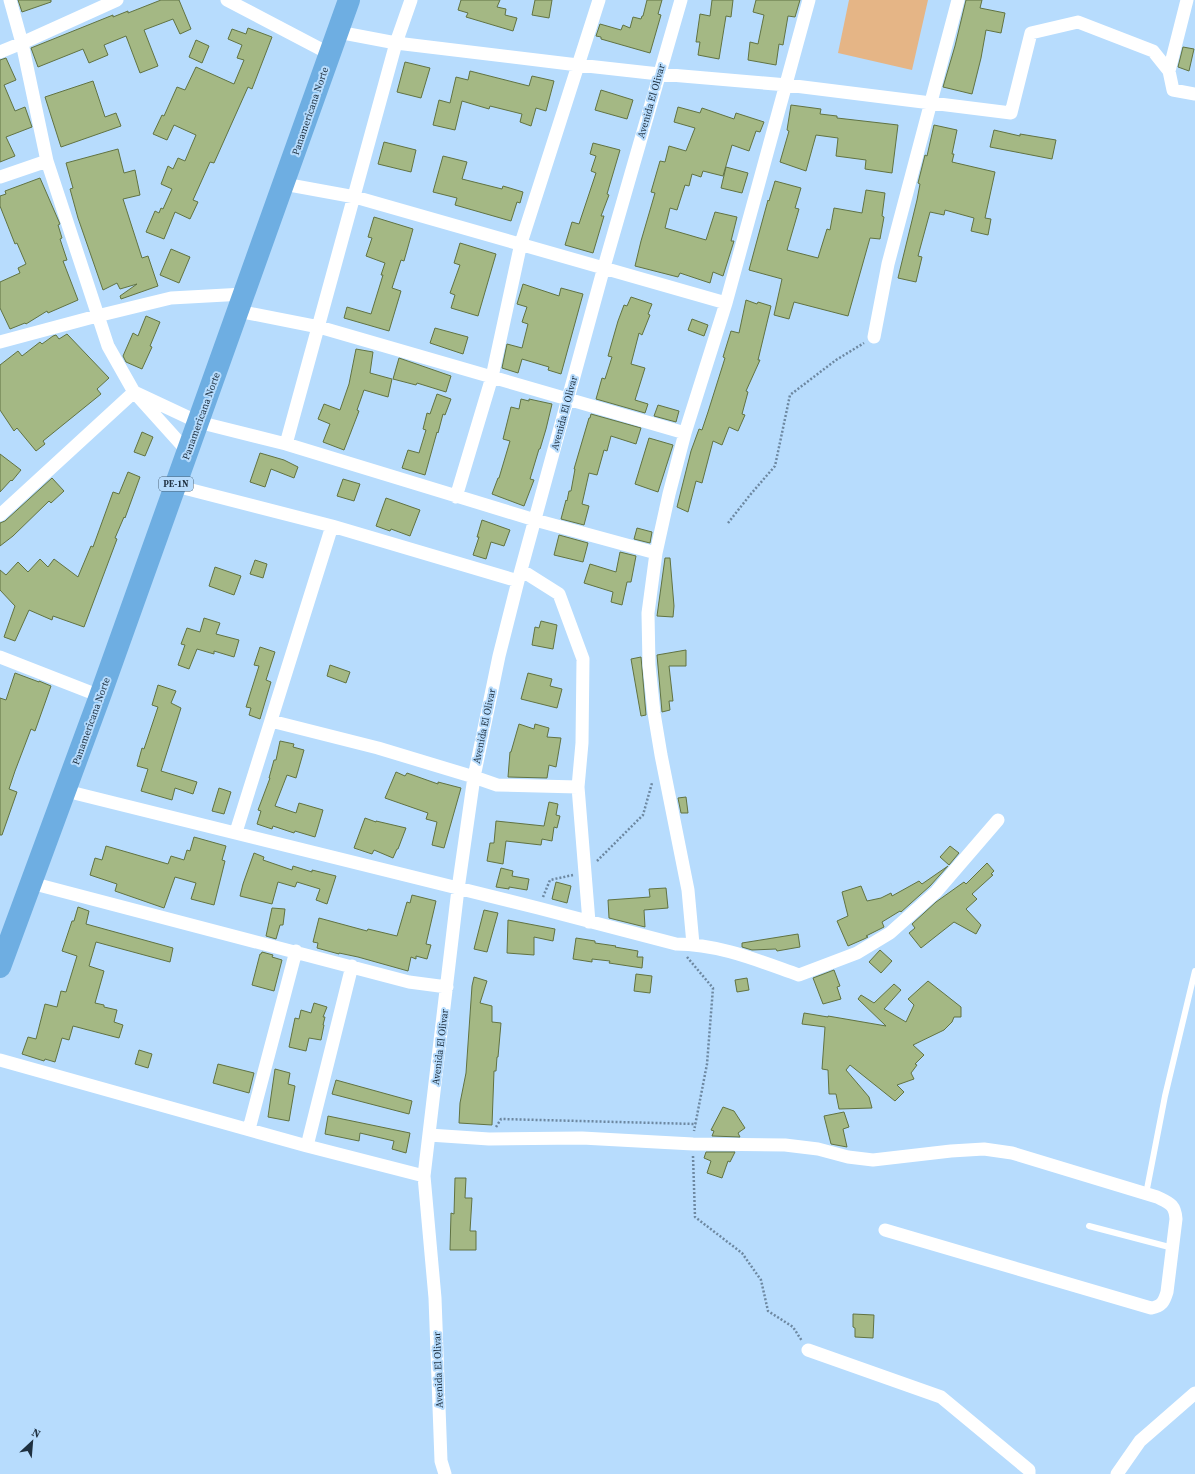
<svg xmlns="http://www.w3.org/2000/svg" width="1195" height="1474" font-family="'Source Serif 4',serif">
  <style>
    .green { fill: #e5b586 }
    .building { fill: #a4b884; stroke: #617342 }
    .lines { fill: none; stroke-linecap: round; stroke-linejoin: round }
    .path { stroke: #6d88a1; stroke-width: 2.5; stroke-dasharray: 2 2; stroke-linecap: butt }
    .service { stroke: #fff; stroke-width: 6 }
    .minor { stroke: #fff; stroke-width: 13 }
    .trunk { stroke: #6eaee2; stroke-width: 22 }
    .labels { text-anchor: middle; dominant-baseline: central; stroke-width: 4; stroke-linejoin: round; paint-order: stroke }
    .shield { fill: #b7dcfd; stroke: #4c6479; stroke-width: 1 }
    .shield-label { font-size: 9px; font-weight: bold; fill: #1e3040 }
    .street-label { font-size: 10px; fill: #1e3040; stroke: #b7dcfd }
  </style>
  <rect width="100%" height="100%" fill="#b7dcfd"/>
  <!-- green -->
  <path class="green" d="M849,0h79l-16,70 -74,-17z"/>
  <!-- building -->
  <path class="building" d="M18,0h33v2l-29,10z
    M161,0h18l12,29 -11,5 -7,-15 -29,11 14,36 -18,7 -14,-37 -22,9 4,10 -19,8 -6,-14 -45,18 -7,-19 82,-33v2l15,-6v2z
    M461,0h39l-3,7 9,2 -1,6 12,3 -4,13 -47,-14 2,-4 -10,-3z
    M535,0h17l-3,18 -17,-3z
    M647,0h15l-4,14 3,1 -11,38 -49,-14v-2l-5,-1 4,-12 21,6 2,-5 7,3 3,-11 8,2 1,-3h1z
    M712,0h21l-2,17 -5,-1 -7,43 -21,-4 2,-13h-4l4,-28 10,2z
    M756,0h44l-5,17 -7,-1 -5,29 -4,-1 -3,21 -28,-5 2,-18 8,2 6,-29 -11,-3z
    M966,0h16l-2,8 25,5 -4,20 -15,-3 -5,28 -9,36 -29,-7 12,-41z
    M248,28l24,9 -20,52 -4,-2 -34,76 -4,-1 -17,38 5,2 -8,17 -15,-7 -11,27 -18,-7 9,-21 4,2 2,-5 2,1 9,-20 -11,-5 7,-18 5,3 5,-11 7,3 11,-26 -22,-10 -7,15 -14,-6 9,-19 2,1 13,-29 8,3 11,-23 38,17 10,-24 -7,-2 5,-13 -14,-6 4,-10 14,5z
    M196,40l13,6 -7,17 -13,-6z
    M1183,47l11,2 -5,22 -11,-4z
    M6,58l10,22 -12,5 11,26 10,-4 7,20 -26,10 9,19 -15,6v-102z
    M405,62l25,6 -9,30 -24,-6z
    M470,71l59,15 3,-10 22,5 -8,30 -10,-3 -5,18 -11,-4 2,-8 -32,-8 -1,3 -27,-8 -7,29 -22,-5 6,-25 11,3 6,-26 12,3z
    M93,81l12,36 11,-4 5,13 -60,21 -16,-50z
    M601,90l32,10 -6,19 -32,-9z
    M791,105l30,4 -1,5 17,2v2l61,7 -6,48 -27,-4 1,-9 -30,-4 2,-18 -22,-3 -10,36 -26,-9 9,-31 -2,-1z
    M678,107l22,6 2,-5 32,11 2,-6 28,9 -4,10 -4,-1 -7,20 -17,-6 -9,31 -20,-5 -2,6 -9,-3 -3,12 -4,-1 -8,25 -7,-2 -5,20 41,12 9,-28 22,5 -6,24h3l-11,35 -10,-4 -3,11 -30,-10 -2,4 -43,-11 6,-25 14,-48 -4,-1 9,-31 5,1 4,-16 17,5 9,-23 -21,-6z
    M934,125l23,5 -5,24h2l-2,8 43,10 -10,46 6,1 -3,16 -17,-4 3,-13 -29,-8 -1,5 -14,-3 -12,44 4,1 -6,25 -18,-4 19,-78 3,-16 -2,-1 7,-28 2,1z
    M994,130l26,6v-2l36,6 -4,19 -62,-12z
    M384,142l32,8 -5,22 -33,-8z
    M593,143l27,7 -13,44 2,1 -8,21h3l-11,37 -28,-8 7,-23 7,2 17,-51 -5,-2 5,-15 -6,-2z
    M118,149l6,24 11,-3 5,25 -17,4 19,59 6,-2 10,30 -37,13 -1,-3 17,-12 -17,5 -3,-6 -14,7 -25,-72 -8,-29 3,-1 -7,-25z
    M443,156l24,6 -5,17 40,10 1,-3 20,6 -3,11 -3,-1 -6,19 -56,-16 2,-7 -24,-6z
    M726,167l22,6 -6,20 -21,-5z
    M40,178l20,46 -2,1 4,13 -2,1 7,21 -4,1 15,39 -30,13 -1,-2 -21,13 -1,-1 -15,6 -10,-21v-26l20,-9 -2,-5 8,-4 -9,-21 -2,1 -15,-38v-10l6,-2 -1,-3z
    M775,181l26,7 -6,20 4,1 -12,41 31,8 9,-29 3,1 4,-22 28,5 4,-23 19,3 -3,23 2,1 -4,22 -10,-1 -22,78 -54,-14 -5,17 -15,-4 8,-36 -33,-9 19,-70 1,1z
    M374,217l39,12 -9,32 -3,-1 -9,28 9,3 -12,40 -45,-13 3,-11 24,7 12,-39h-2l4,-12 -19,-7 6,-18 -4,-1z
    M460,243l36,11 -18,62 -27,-8 4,-13 -5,-2 10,-28 -6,-2z
    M171,249l19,8 -11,26 -19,-8z
    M523,284l36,12 2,-8 22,6 -22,80 -13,-4 1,-3 -27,-8 -4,14 -16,-5 5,-24 15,4 6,-24 -6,-2 5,-15 -10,-3z
    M631,297l21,7 -4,10 2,1 -8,20 -3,-2 -8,31 14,4 -10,32 13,4 -3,9 -49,-14 6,-21 3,1 7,-22 -4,-1 10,-35 6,-16 3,1z
    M746,300l11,4 1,-2 13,4 -13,54h2l-14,31 2,1 -6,22 3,1 -7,16 -9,-4 -7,18 -9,-4 -11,42 -6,-2 -8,31 -11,-5 14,-56 8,-22 3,1 6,-18 17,-54 -2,-1 8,-26 8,2z
    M146,316l14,6 -10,24 2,1 -10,22 -16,-7 -3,-6 10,-23 5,3z
    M692,319l16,6 -4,11 -16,-6z
    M435,328l33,9 -5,17 -33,-11z
    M67,334l42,44 -12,11 4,5 -58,47 2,3 -9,7 -19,-23 -3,3 -14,-21v-45l18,-14 4,5 18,-14 2,2 11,-8 3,-1 3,4z
    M356,349l17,3 -3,21 22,6 -4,18 -24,-7 -7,20 2,1 -15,39 -21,-8 7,-18 -12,-5 6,-15 16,6 9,-26z
    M399,358l52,18 -5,16 -29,-9 -1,2 -23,-6z
    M437,394l14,5 -6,16 -2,-1 -5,19 -1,-1 -12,43 -23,-7 6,-18 11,3 7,-23 -3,-1 4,-16 3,1z
    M521,399l8,2v-2l23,5 -6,25 -6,20h-1l-9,30 4,1 -10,26 -32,-12 6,-16h1l11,-37 -7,-2 8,-32 8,2z
    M658,405l21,6 -3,11 -22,-6z
    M591,414l50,14 -5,16 -25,-8 -4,15 -3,-1 -7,25 -8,-2 -7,31 7,2 -5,19 -23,-6 5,-19 1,1 2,-10h2l4,-22h-1l15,-51h1z
    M142,432l11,5 -8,19 -11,-4z
    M649,438l24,7 -15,47 -23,-8z
    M260,453l24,7 14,7 -4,11 -23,-9 -6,18 -15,-5z
    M0,454l21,16 -9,11 -1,-1 -11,12z
    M128,472l12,5 -15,41 -1,-1 -9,21 2,1 -33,88 -31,-11 -1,4 -23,-10 -14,31 -11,-4 11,-31 -15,-16v-20l6,5 12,-13 10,10 12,-13 8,8 6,-8 24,18 13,-31 2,1 20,-55 6,2z
    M52,478l12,13 -13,12 -2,-2 -36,35 -13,10v-23l5,-2z
    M343,479l17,5 -6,17 -17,-5z
    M386,498l34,12 -10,26 -19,-7 -1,2 -14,-5z
    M482,520l28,10 -6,16 -13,-4 -5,17 -13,-4 6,-18h-2z
    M637,528l15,4 -2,11 -16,-4z
    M559,535l29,8 -5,19 -29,-7z
    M620,552l16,4 -5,26h-4l-5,23 -11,-3 2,-10 -29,-9 6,-19 26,8z
    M665,558h5l4,48 -1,11 -16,-1z
    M255,560l12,4 -4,14 -13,-4z
    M215,567l26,9 -7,19 -25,-9z
    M204,618l16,5 -4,11 23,6 -5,17 -20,-6v3l-17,-5 -8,20 -11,-4 7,-20 -4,-1 6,-16 13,4z
    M541,621l16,4 -4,24 -21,-4 3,-18 4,1z
    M260,647l15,5 -9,28 5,2 -11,37 -11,-4 2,-7 -5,-1 13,-41 -5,-1z
    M686,650v16h-17l4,35h-4l1,9 -8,2 -5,-57z
    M641,657l5,58 -5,1 -10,-57z
    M330,665l20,7 -4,11 -19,-7z
    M15,673l24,9v-1l12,5 -16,45 -4,-2 -16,42 -6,18 8,3 -15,43h-2v-137l6,2z
    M528,673l24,6 -2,7 12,3 -5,19 -36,-9z
    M158,685l18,6 -5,12 10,5 -20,63 36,11 -4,12 -18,-6 -3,12 -31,-9 7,-22 -11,-3 5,-18 2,1 14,-42 -6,-2z
    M519,724l15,5 1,-5 14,4 -2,9 14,1 -5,29 -7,-2 -2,13 -39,-1 2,-25h1z
    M280,741l14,3 -1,3 11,3 -8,28 -9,-3 -12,31 21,7 3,-10 24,7 -8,27 -20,-6 -1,2 -21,-7 -1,3 -15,-5 4,-13 -3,-1 12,-32h-1l5,-18h2z
    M396,772l9,4 2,-3 31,11v-2l23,6 -17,60 -12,-3 5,-23 -11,-3 2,-6 -43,-15z
    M219,788l12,4 -7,22 -12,-3z
    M686,797l2,16h-7l-3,-15z
    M549,802l9,2 -2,11 4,1 -3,12 -3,-1 -2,14 -10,-2 -1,6 -35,-4 -3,23 -16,-3 3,-18h4l2,-22 48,5z
    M365,818l11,4v-1l30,7 -8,21h-1l-4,9 -19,-8 -2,4 -18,-6z
    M194,837l32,9 -4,14 3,1 -11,44 -23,-6 5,-16 -21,-6 -11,31 -49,-17 2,-7 -27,-9 5,-17 7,2 4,-14 62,18 3,-8 13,4 3,-10 3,1z
    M950,846l9,7 -10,12 -9,-8z
    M254,853l10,4 -1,3 29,10 1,-4 19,6v-2l24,6 -9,28 -11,-4 4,-11 -23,-7 -2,5 -17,-5 -6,22 -32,-8 3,-12z
    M987,863l7,8 -3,3 2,1 -21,19 5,5 -11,10 15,16 -5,9 -22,-12 -33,26 -12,-15 6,-5 -3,-4 24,-22 28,-20 2,2z
    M948,866l-18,20 -29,26 -1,-1 -18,11 2,5 -18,9 2,1 -4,2 -16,7 -11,-25 11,-5 -6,-24 19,-6 6,15 14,-3 10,-5 1,3 27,-15 3,3z
    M501,868l12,3 -1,5 17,3 -2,11 -18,-3v2l-13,-2z
    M556,882l15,4 -4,17 -15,-4z
    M666,888l2,20 -24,2 1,17 -36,-9 -1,-18 42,-3 -1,-8z
    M412,895l24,6 -10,43 5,1 -4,14 -11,-3v3l-5,-2 -3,14 -50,-14 -19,-4v1l-22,-6 1,-5 -5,-1 6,-24 48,13 1,-2 29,7 10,-34 3,1z
    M78,907l11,4 -3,13 87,24 -3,14 -74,-20 -7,24 15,5 -9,32 9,2v2l13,3 -3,12 9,3 -4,13 -46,-12 -4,14 -7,-2 -7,24 -10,-3 -1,2 -22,-7 6,-17 8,2 9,-35 12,3 4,-16 5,1 11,-36 -15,-5 10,-30h2z
    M272,908l13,1 -2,16h-3l-4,14 -10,-3z
    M484,910l14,3 -11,39 -13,-3z
    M508,920l47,9 -2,12 -19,-4v18l-27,-2z
    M798,934l2,13 -23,4 -1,-2 -24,1 -10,-3v-4z
    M576,938l19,3v2l21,3 -1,1 23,4 -1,6h6l-1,11 -33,-5 1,-2 -18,-2v3l-19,-3z
    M880,950l12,11 -11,12 -12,-11z
    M262,952l11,3 -1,2 10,3 -8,31 -22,-6 8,-31h1z
    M834,970l6,16 -3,1 4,12 -18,5 -10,-26z
    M636,974l16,2 -2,17 -16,-2z
    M474,977l13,4 -7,22 12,3v16l9,1 -3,34h-1l-1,14h-2l-2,54 -33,-2 1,-20 6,-30 6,-87z
    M747,978l2,12 -12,2 -2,-12z
    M928,981l33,26v10h-7l-2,5 -8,8 -31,15 11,10 -9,9 2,1 -6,8 3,6 -17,6 7,7 -9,9 -45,-36 -4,5 23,27 3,11 -33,1 -3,-15h-7l-1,-24 -6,-1 3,-42 -23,-3 2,-11 24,4v-1l58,10 -28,-27 3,-4 13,8 20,-19 7,6 -17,19 22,13 8,-17 -6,-6z
    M314,1003l13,4 -4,10h2l-2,8h1l-3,15 -12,-2 -3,13 -17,-4 6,-29 4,1 2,-9 10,3z
    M139,1050l13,4 -4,14 -13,-4z
    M218,1064l36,9 -5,20 -36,-10z
    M275,1069l15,4 -2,11 7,2 -6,35 -21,-4z
    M336,1080l76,21 -3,13 -77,-20z
    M723,1107l11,4 11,17 -7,5 2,4 -28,-1 2,-5 -3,-1z
    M844,1112l5,15 -6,2 4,18 -16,-3 -7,-28z
    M328,1116l82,17 -4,20 -14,-4 2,-8 -34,-8 -1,8 -34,-7z
    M706,1152h29l-5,10 -2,-1 -6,17 -15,-5 4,-12 -7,-3z
    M455,1178h11l-1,20h7l-2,33h6v19h-26l1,-37 3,1z
    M853,1314l21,1 -1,23 -18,-1v-9l-2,-1z"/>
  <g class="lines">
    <!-- path -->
    <path class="path" d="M728,523l22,-28 25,-29 15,-71 46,-35 28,-17
      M597,861l46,-46 9,-32
      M543,897l7,-17 23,-5
      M687,957l26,31 -6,76 -13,67
      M496,1127l5,-8 195,5
      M693,1156l2,61 47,36 19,27 7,31 25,16 9,14"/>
    <!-- service -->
    <path class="service" d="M1146,1194l19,-98 30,-125
      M1089,1226l84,22"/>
    <!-- minor -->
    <path class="minor" d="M10,0l12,43 25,118 61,185 26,46 54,60
      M227,0l103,54
      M338,32l58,11 182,22 81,9 128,11 224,28 20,-80 47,-11 75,29 16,20 4,19 22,4
      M0,52l22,-9 95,-43
      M1169,71l18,-71
      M0,177l47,-16
      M284,184l71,13 371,106
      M238,311l81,16 366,106
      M874,337l14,-73 70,-264
      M0,342l97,-26 74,-18 73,-4
      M286,444l110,-401 15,-43
      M176,486l156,40 186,55
      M456,497l36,-120 29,-134 78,-243
      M0,515l134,-123 64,30 88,22 249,76 121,33
      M521,570l38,24 24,65 -1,84 -4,44 11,135
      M0,657l100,39
      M271,721l107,27 96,29 23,8 81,2
      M66,791l472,117 138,36c43,0 83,17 123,31l58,-22 33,-20 46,-41 62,-72
      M236,832l96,-306
      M31,883l378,99 38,5
      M693,944l-5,-54 -27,-135 -7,-42 -5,-48 -1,-52 8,-60 13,-59 16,-61 41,-130 83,-303
      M0,1060l307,86 117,30
      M249,1129l47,-178
      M429,1135l60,4 93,-1 111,6 92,1 33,4 30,8 25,3 78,-9 33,-2 28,4 145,44c12,6 18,7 19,22l-9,73c-3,10 -5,14 -16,16l-266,-78
      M307,1146l45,-180
      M808,1350l133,47 88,73v4
      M445,1474l-4,-13 -6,-163 -11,-122 34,-287 16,-112 25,-121 19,-75 86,-314 77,-267
      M1117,1474l23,-33 55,-48"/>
    <!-- trunk -->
    <path class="trunk" d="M0,967l100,-271 249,-696"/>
  </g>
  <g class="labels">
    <!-- shield labels -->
    <rect class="shield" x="159" y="477" width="34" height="14" rx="3"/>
    <g class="shield-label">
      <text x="176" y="484">PE-1N</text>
    </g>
    <!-- street labels -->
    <g class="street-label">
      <text transform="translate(651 101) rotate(-74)">Avenida El Olivar</text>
      <text transform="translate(310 111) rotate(-71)">Panamericana Norte</text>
      <text transform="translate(564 413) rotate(-75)">Avenida El Olivar</text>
      <text transform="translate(201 416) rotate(-70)">Panamericana Norte</text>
      <text transform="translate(91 721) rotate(-70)">Panamericana Norte</text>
      <text transform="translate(484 726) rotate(-78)">Avenida El Olivar</text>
      <text transform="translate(440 1047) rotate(-83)">Avenida El Olivar</text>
      <text transform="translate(438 1370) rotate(-92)">Avenida El Olivar</text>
    </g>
  </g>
  <!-- north arrow -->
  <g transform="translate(32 1442) rotate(26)" stroke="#b7dcfd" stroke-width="3" paint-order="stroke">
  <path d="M0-3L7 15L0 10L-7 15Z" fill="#1e3040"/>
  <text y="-6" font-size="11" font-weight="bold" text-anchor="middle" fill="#1e3040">N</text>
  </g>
</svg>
